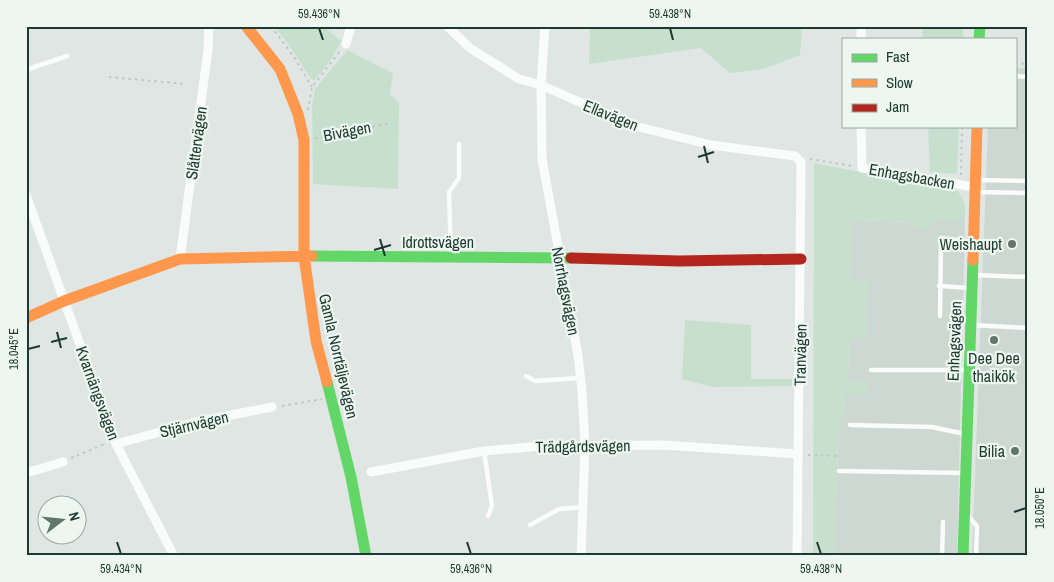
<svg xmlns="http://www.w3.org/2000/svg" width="1054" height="582" font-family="'Archivo Narrow',sans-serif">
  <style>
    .built { fill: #cdd8d3 }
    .green { fill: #c7e0ce }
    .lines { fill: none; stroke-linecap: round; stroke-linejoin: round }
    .path { stroke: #bec7c5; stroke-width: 2; stroke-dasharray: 2.5 4; stroke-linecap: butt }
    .lane { stroke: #fafbfb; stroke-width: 4.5 }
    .street { stroke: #fafbfb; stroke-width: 9 }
    .fast { stroke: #63d668; stroke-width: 11 }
    .slow { stroke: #ff974d; stroke-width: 11 }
    .jam { stroke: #b3261e; stroke-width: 11 }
    .ticks { fill: none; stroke: #1e3931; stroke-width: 2 }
    .poi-dot { fill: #62766f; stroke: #edf6f1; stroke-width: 2 }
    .labels { text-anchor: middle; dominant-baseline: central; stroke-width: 4.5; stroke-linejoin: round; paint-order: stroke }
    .street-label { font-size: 16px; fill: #1e3931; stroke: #edf6f1 }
    .poi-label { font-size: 16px; fill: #1e3931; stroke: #edf6f1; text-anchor: end }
    .neatline { fill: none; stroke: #1e3931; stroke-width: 2 }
    .ticks-label { font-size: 12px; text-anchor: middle; fill: #1e3931 }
  </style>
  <rect width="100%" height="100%" fill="#e0e6e3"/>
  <!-- built -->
  <path class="built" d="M1015,68h13v488h-56l16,-430h27z
    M852,220l61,2 17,6 3,-8h32l-8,336h-123l5,-137 5,-2 1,-23 23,-13 -20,-1 1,-42h16l1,-57h-16z"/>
  <!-- green -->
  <path class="green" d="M274,26h49l18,15c-7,15 -15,27 -27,39l-3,-1 -22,-34z
    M590,26h212l-2,29 -37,14 -33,4 -29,-25 -112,16z
    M922,26h41v13h-40z
    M347,50l46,23 -3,21 9,9 -1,86 -85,-5 -1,-78 3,-17z
    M928,126h31l-2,48 -27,-2z
    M814,163l144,28 7,13v16h-32l-3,8h-17v-6l-61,-2 -2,60 17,1 -2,57h-16l-1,42 20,1 -1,13h-22l-1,23 -5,2 -5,137h-21z
    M685,320l66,5v54h44v7l-82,1 -31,-8z"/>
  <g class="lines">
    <!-- path -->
    <path class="path" d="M271,26l23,31 18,30
      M1015,63l13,1
      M109,77l77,7
      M308,110l4,-23 29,-37
      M315,138l75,-15
      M810,159l42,7
      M961,175l1,-49
      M282,406l40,-7
      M808,455l30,1
      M71,458l34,-14"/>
    <!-- lane -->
    <path class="lane" d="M26,70l41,-14
      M1015,76l13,1
      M977,180l51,1
      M975,192l53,1
      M451,257l-2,-65 10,-14v-34
      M974,275l54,2
      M939,286l31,2
      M940,316l1,-78 31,4
      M972,325l56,3
      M871,370h97
      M526,376l9,5 45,-3
      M850,425l82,2 33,7
      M484,451l8,55 -4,10
      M839,471l126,2
      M966,514l11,12 -1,30
      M530,525l29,-16 24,-2
      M942,556l1,-34"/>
    <!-- street -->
    <path class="street" d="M447,26l23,22 49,31 22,6 90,40 80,20 84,11 6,6 -4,394
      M545,26l-4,59 1,74 36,196 4,36 3,54 -4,111
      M861,26v13
      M346,44l5,-18
      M861,126l1,42 112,19
      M26,195l90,249 58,112
      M180,259l28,-209 1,-24
      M116,444l80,-22 76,-15
      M371,472l113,-21 58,-5 122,-1 134,9
      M26,473l37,-11"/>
    <!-- fast -->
    <path class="fast" d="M979,39l1,-13
      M312,256l259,2
      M327,382l24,95 15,79
      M963,556l10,-296"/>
    <!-- slow -->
    <path class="slow" d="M246,26l34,43 18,45 6,26v116l12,85 11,41
      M973,260l4,-134
      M26,318l38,-17 116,-42 132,-3"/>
    <!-- jam -->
    <path class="jam" d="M571,258l108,3 122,-2"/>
  </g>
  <!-- ticks -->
  <path class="ticks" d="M319,28l4,12M670,28l3,12M704,146l4,17M698,157l16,-5M380,239l5,17M374,250l17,-5M57,332l4,16M51,342l16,-4M28,349l12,-3M1014,512l12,-4M117,542l4,12M467,542l4,12M817,542l4,12"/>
  <!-- markers -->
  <g class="poi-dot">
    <circle cx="1012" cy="244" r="5"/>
    <circle cx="994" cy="340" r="5"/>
    <circle cx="1015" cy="451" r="5"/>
  </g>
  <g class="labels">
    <!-- street labels -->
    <g class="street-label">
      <text transform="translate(611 115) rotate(22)">Ellavägen</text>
      <text transform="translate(347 131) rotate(-11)">Bivägen</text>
      <text transform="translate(196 143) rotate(-82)">Slåttervägen</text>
      <text transform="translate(912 176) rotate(10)">Enhagsbacken</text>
      <text x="438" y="242">Idrottsvägen</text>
      <text transform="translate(566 291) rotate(79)">Norrhagsvägen</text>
      <text transform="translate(954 341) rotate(-88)">Enhagsvägen</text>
      <text transform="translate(800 355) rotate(-89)">Tranvägen</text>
      <text transform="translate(339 356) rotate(77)">Gamla Norrtäljevägen</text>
      <text transform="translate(98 393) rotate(70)">Kvarnängsvägen</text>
      <text transform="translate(194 424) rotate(-13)">Stjärnvägen</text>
      <text transform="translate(583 446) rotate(-1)">Trädgårdsvägen</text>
    </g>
    <!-- poi labels -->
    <g class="poi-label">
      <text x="1002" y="244">Weishaupt</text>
      <text x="994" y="358" text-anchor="middle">Dee Dee<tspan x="994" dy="18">thaikök</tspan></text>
      <text x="1005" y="451">Bilia</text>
    </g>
  </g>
  <!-- border -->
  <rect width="1054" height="582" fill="none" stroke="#edf6f1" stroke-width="55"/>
  <!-- legend -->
  <rect x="842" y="38" width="175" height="90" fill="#edf6f1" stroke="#9aaaa4"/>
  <rect x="852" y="54" width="25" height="8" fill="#63d668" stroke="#9aaaa4"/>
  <text x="886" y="62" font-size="15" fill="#1e3931">Fast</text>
  <rect x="852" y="79" width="25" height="8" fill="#ff974d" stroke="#9aaaa4"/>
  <text x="886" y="88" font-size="15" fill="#1e3931">Slow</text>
  <rect x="852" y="104" width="25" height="8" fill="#b3261e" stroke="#9aaaa4"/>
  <text x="886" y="112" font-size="15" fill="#1e3931">Jam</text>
  <!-- north arrow -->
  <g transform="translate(62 520) rotate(74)"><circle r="24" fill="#edf6f1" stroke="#9aaaa4"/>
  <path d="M0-4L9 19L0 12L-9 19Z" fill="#62766f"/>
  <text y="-8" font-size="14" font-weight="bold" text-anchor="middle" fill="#1e3931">N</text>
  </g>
  <rect x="28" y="28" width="998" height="526" class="neatline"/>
  <g class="ticks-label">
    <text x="319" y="18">59.436°N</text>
    <text x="670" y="18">59.438°N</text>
    <text transform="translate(14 349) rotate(-90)" y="4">18.045°E</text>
    <text transform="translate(1040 508) rotate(-90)" y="4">18.050°E</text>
    <text x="121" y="573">59.434°N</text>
    <text x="471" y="573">59.436°N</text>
    <text x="821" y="573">59.438°N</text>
  </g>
</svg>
